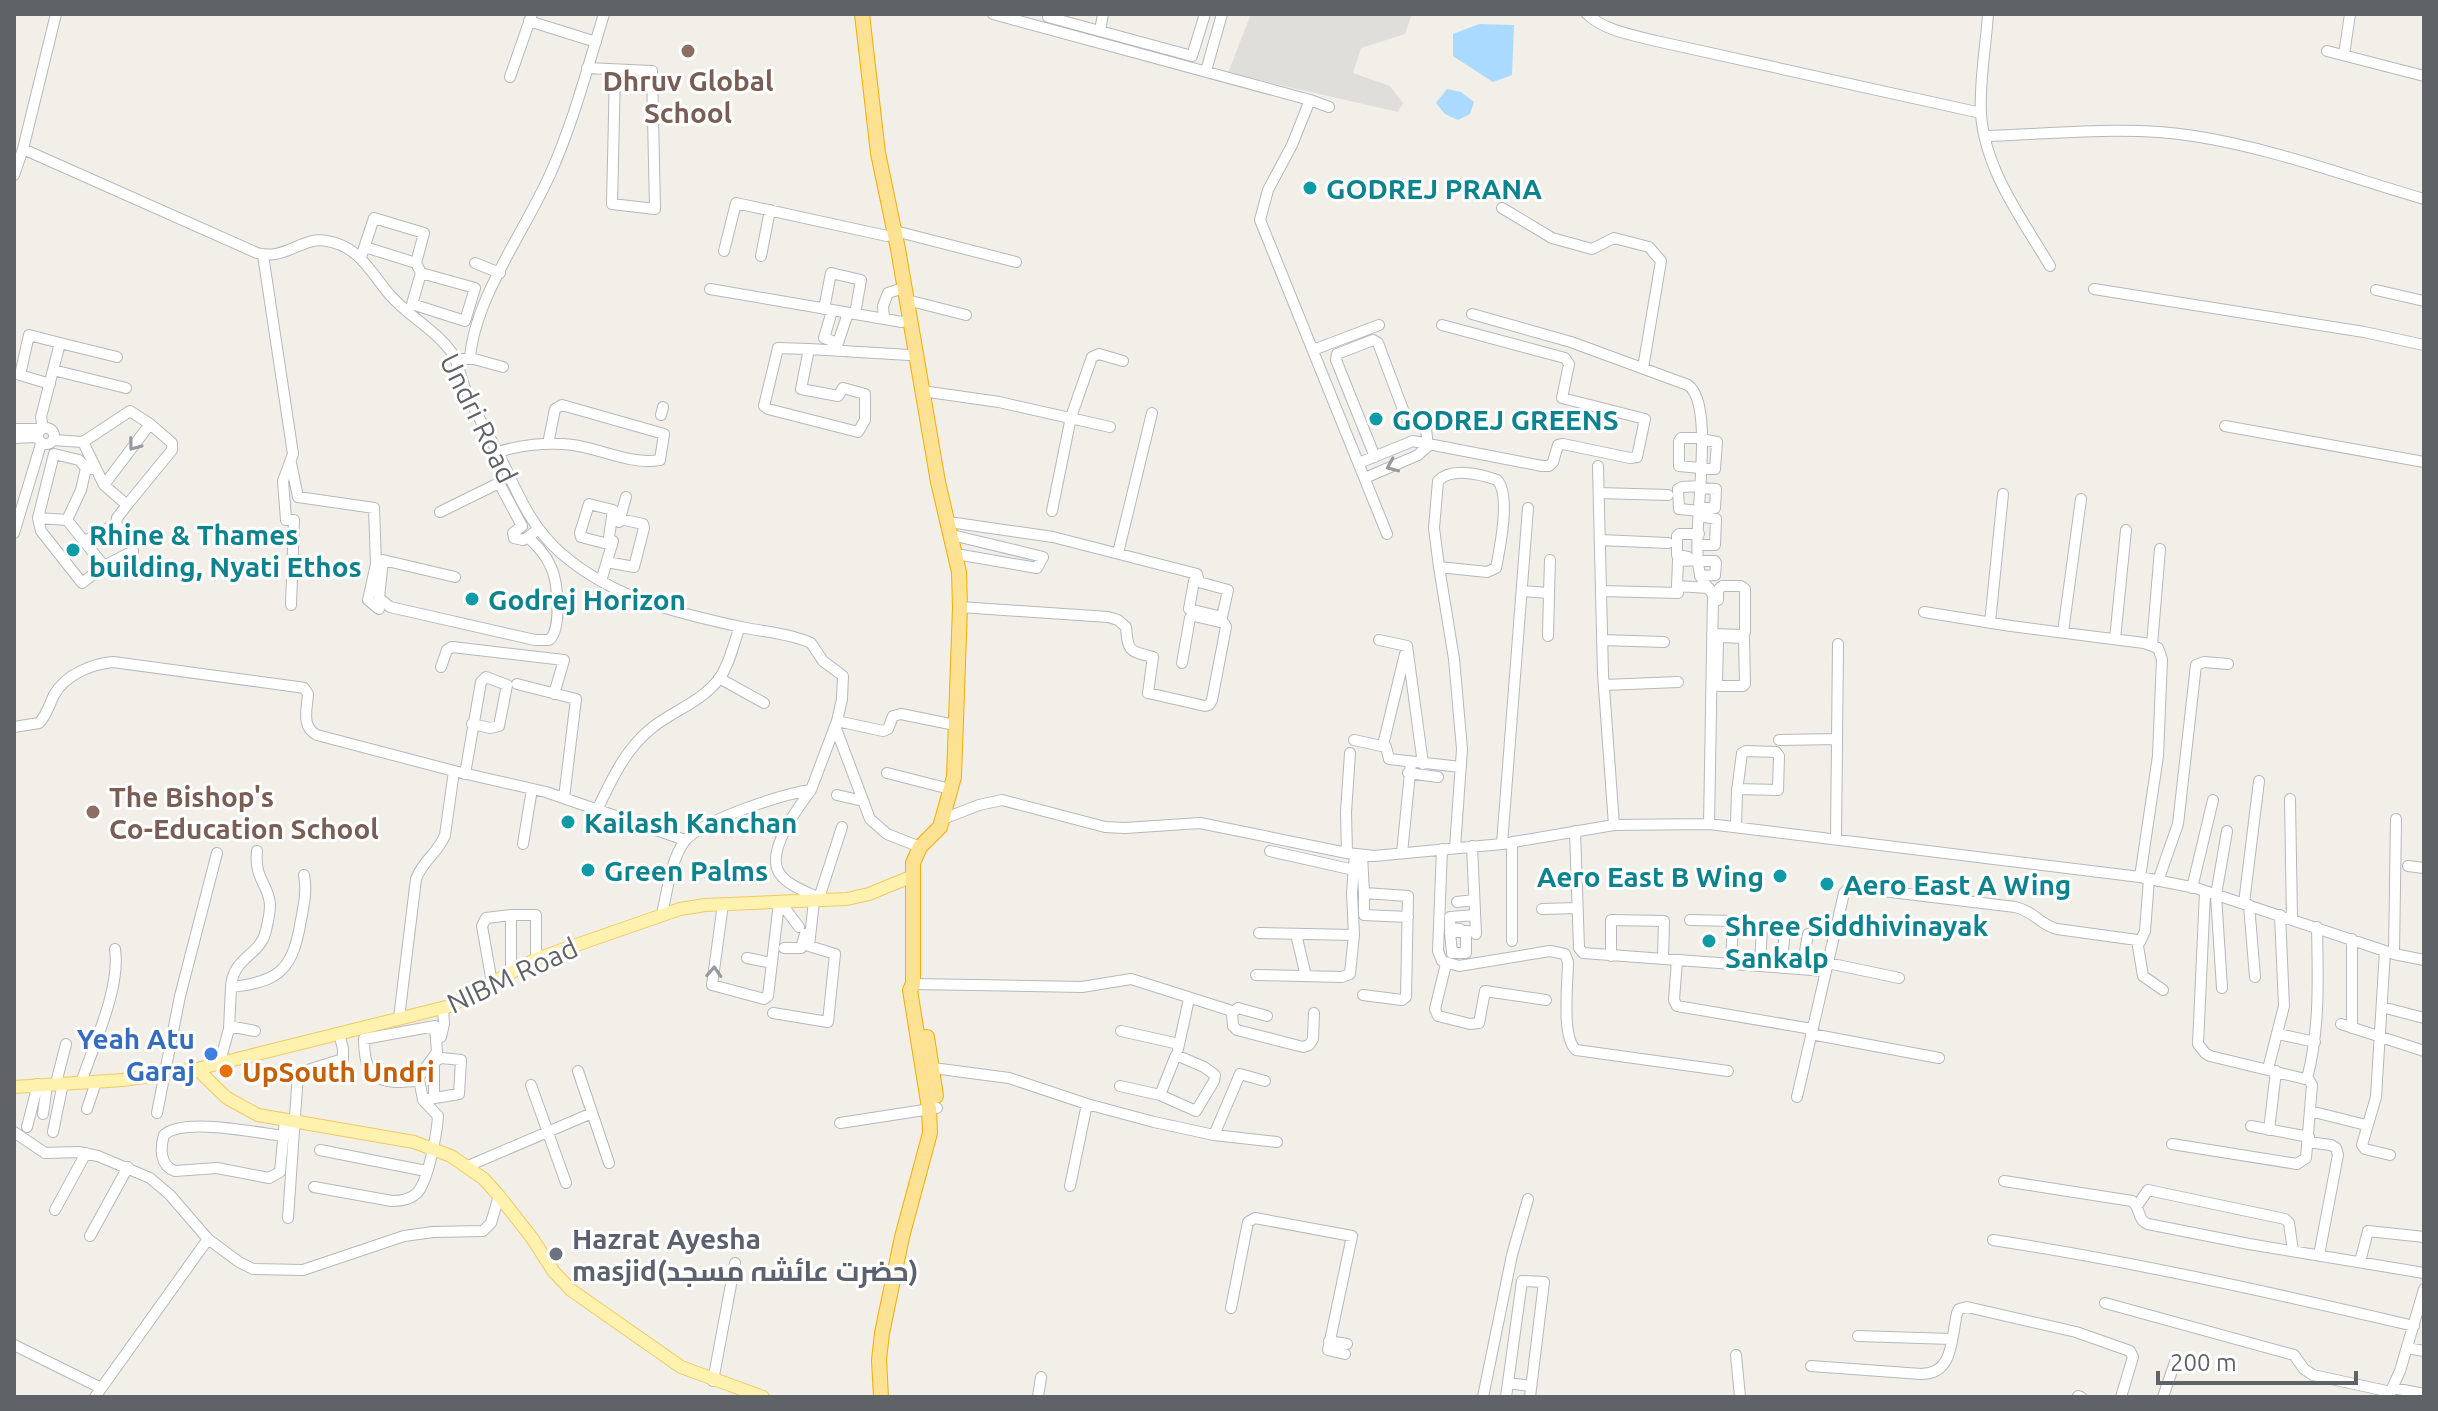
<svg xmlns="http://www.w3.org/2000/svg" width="2438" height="1411" font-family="Ubuntu,Cairo,sans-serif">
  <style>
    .industrial { fill: #e0deda }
    .water { fill: #aadaff }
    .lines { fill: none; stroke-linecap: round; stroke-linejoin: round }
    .minor-casing { stroke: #b5b8bc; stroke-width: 12 }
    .major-casing { stroke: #f2c960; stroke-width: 14 }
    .highway-casing { stroke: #f9ab00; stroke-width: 16 }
    .minor { stroke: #fff; stroke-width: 10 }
    .major { stroke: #fff2af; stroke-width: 12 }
    .highway { stroke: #fde293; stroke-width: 14 }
    .oneway { stroke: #979a9d }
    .education-dot { fill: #8d6e63; stroke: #fff; stroke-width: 3 }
    .culture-dot { fill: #0f9aa8; stroke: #fff; stroke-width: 3 }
    .shop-dot { fill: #3f7fe0; stroke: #fff; stroke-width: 3 }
    .food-dot { fill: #e8710a; stroke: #fff; stroke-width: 3 }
    .worship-dot { fill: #6b7280; stroke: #fff; stroke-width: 3 }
    .labels { text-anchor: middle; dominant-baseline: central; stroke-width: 6; stroke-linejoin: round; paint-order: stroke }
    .education-label { font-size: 28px; font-weight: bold; fill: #785e54; stroke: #fff }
    .culture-label { font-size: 28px; font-weight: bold; fill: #0d838f; stroke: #fff; text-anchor: start }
    .street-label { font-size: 28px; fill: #5f6368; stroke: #fff }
    .shop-label { font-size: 28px; font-weight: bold; fill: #366cbe; stroke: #fff; text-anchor: end }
    .food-label { font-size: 28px; font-weight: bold; fill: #c56008; stroke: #fff; text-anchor: start }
    .worship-label { font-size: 28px; font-weight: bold; fill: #5b616d; stroke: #fff; text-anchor: start }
  </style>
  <rect width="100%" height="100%" fill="#f1efe8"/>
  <!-- industrial -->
  <path class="industrial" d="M1251,14h161l-7,20 -44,14 -8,25 37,13 13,17 -5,9 -170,-39z"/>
  <!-- water -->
  <path class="water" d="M1479,24l35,1 -2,50 -19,7 -40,-26v-22z
    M1447,89l14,3 13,10 -4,12 -12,6 -13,-6 -9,-11z"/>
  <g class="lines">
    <!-- minor casing -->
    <g class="minor-casing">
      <path id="minor" d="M993,14l317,86 -18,45 -24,45 -8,30 127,314
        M1587,14c18,17 46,21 69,27l325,72
        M1988,14c-2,32 -9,68 -7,100 4,56 41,105 69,152
        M1048,17l144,39 13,-42
        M529,21l67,21
        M1100,31l3,-17
        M2327,51l97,25
        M2344,55l6,-41
        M587,68l65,3 3,138 -43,-5 3,-133
        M1206,71l16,-57
        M510,77l22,-63
        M1310,100l19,7
        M1986,136c66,-2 142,-11 208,0 78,12 154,41 230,63
        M23,149l234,104c28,8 45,-17 70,-12 32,5 44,32 63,54 18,21 46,35 62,58 7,11 9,27 15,40 11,26 27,50 39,76 15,32 28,61 56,85 52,45 118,60 184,74 21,4 45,6 65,15l12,18 20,15 -1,23 -5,22 46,10 5,-2 5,-13 8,-2 54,11
        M14,175l9,-26 33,-135
        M1502,208l50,30 40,11 22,-11 35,9 12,14 -18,107
        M895,231l121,31
        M365,247l51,16
        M724,251l12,-48 151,33
        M263,255l30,199 -10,27 3,39h8l-3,85
        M761,256l9,-46
        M361,257l13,-39 50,15 -8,30 5,10 -9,31 53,17 10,-33 -54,-15
        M475,263l25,10
        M710,289l192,33
        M2094,289l270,43 60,13
        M2376,290l48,11
        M907,300l59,15
        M824,309l7,-36 30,7 -6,34
        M832,311l-8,27 14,5 10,-30
        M1472,314l99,28 117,43c30,21 1,151 12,189 2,8 9,14 13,21l-4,229
        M884,319l-1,-13 5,-13 9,-3
        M809,349l-31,-1 -14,58 4,3 90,23 7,-12v-26l-22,-6 -5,8 -37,-7 8,-40 100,6
        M1313,350l66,-25
        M455,359h19l29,8
        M470,359c4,-62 58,-132 82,-189 22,-50 36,-104 52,-156
        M53,370l73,18
        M50,384l-30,-9 9,-40 31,8
        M922,391l77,11 111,25
        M661,415l2,-8
        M1407,425l8,-6 10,2 3,25
        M2225,426l199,36
        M38 436a8 8 0 1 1 16 0a8 8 0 1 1-16 0Z
        M43,428l-2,-11 19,-74 57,14
        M14,429h27
        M14,438l23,-1
        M53,440l30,2 47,-31 20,13 -46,61
        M83,442l21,43 23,20 45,-55v-7l-22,-19
        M497,452c25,-7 50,-10 76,-7 29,4 57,20 87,15l4,-26 -102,-29 -7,4 -7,35
        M1375,457l-39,-97 1,-6 36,-14 5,3 27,72
        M291,463l7,34 76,11 2,56 -8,36 11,9
        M1359,463l54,-22 129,25h7l4,-4 5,-17 5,-1 67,14 7,-1 8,-38 -83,-21 7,-34 -4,-6 -123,-33
        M1598,466l5,208 11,151
        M86,468l-7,-8 -25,-6 -16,64 3,13 41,52 22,-17 29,-15 -1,-9 -16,-18
        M1700,468l-21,-2v-25l2,-3h20
        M1700,469h15l2,-27 -16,-3
        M1365,478l53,-23 10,-9
        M1599,493l69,2
        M1700,508h15l1,-19 -16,-1
        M1052,511l19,-94 21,-60 7,-3 24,7
        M1700,511l-21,-2 -1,-20 4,-2 18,-1
        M440,512l59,-29 23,43 -9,7 1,5 9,2 5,-3
        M38,518l29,2 37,46
        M67,520l14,-30 5,-22 5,1
        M619,522l7,-25
        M949,522l104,15 144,37 2,8 29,8 -6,27 -33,-8 5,-28 4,-1
        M14,533l27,-89
        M952,535l91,22 -6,11 -81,-14
        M1600,540l68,3
        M85,541l31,-17 1,-6 10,-13
        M608,544l-27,-7 -1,-4 9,-29 24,6 -5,34 4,1
        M1699,545h16l1,-26 -16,-3
        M1118,553l34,-140
        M1688,557l-11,-2v-19l2,-2h20
        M1699,560l-21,1 -1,25 32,2
        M1699,561h16l1,2 -1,12 -15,1
        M607,562l27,5 10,-39 -1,-4 -23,-5
        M1439,567l-5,-39 4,-47c13,-14 42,-7 59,-1 14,14 3,68 -1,88l-9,4 -48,-5 15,92 8,90 -7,99
        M455,577l-72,-17 -4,38 11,9 145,33h14c13,-10 9,-58 2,-73 -5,-12 -14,-21 -23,-30l9,-7
        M601,581l12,-40
        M1522,591l27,2 1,-33
        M1601,591l77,2
        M960,607l148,10 10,3 8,7c2,25 3,24 27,30l-5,36 57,13 4,-1 3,-5 14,-73 -2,-4 -30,-7 -4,2 -8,45
        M1924,612l87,14 133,17 14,5 4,11 -4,97 -18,121
        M1990,623l13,-129
        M2063,632l18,-133
        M1712,634l31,1 2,-3v-43l-4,-3h-19l-4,4v10
        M1548,636l1,-43
        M1720,637l24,1 1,46 -2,2h-24l-2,-3 1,-43z
        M2115,639l11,-109
        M1379,640l28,6 16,118
        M1602,640l62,2
        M2152,645l8,-96
        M441,667l6,-17 5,-3 112,13 -10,34
        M719,678l45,25
        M517,684l59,15 -12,99
        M1604,685l74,-3
        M835,726l35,93 17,15 33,13
        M14,727l25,-4c8,-8 10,-18 15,-28 11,-20 37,-31 59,-33l185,25 6,1 4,6c-1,15 -7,33 9,41l137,36 92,21 139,48
        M1354,740l32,7 3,12 72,8
        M1779,740l58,-1
        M1383,745l22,-91
        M887,773l59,15
        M1408,773l30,4
        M465,774l16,-92 5,-5 21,8 -8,41 -9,2 -18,-4
        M811,790c-12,16 -47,63 -31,84 8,12 30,19 43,26
        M837,795l26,6
        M2290,799l2,120
        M597,810c15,-31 28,-61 56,-83 22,-17 48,-25 66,-48 11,-15 14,-35 21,-52
        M943,819l36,-14 23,-5 103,27 20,1 75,-5 147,30 27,3 128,-12 112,-19 95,-1 431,53 56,11 198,66 30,6
        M1736,826l1,-35 5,-38 4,-2 30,1 3,4 -1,34 -41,-1
        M1575,831l4,117 4,5 243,18
        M1836,838l2,-194
        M1512,842v99
        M523,844l9,-55
        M1502,844l26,-336
        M1472,846l4,88
        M1442,849l-4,102 4,10 17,5 91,-15 15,3 3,8c0,21 -7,75 8,88l152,21
        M1270,851l84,19
        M1347,853l-1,-41 4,-59
        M1402,853l9,-90
        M1362,855l2,38 44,3 -2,101 -4,3 -39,-5
        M2408,866l16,2
        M2158,881l20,-57 18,-159 8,-3 24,2
        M2192,888l21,-88
        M1364,893v22l44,2
        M819,898l23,-71
        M1457,902l17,-2
        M781,903l18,24
        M2244,903l15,-122
        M723,904l-11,81 52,14 4,-3 11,-93
        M2249,905l6,72
        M1542,909l35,-1
        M662,914c5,-22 9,-54 22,-72 17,-22 99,-48 127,-52l26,-69
        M511,915h25v44
        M1690,920l43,1 -2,42
        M1460,929l-10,-1v-11l25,-2
        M1466,931v22h-14l-2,-21h1l24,-1
        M1259,933l95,2
        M1296,934l9,38
        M2140,942l5,-11 4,-52
        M784,948h17l4,-14
        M2385,951l-9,146 -14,48 3,4 25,6
        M2394,954l2,-135
        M1611,956v-36l53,1 -1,38
        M747,958l25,5
        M1677,960l-3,40 3,6 135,23
        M1828,963l71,15
        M1446,964l-11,45 3,7 32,8 9,-1 6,-32 61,9
        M1760,965l2,-38
        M1781,967l4,-35
        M1802,969l6,-35
        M1256,975l86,2 8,-3 4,-39 -2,-42 3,-39
        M492,983l-10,-57 4,-8 25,-3v56
        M913,984l169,3 49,-8 98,31 3,3 1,13 4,4 66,17 6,-2 4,-6 1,-26
        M231,987c2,-31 30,-31 35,-57 2,-8 4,-18 4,-25 -1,-21 -16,-25 -13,-54
        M2222,988l-6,-93 11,-64
        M2382,1007l42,11
        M773,1013l55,9 7,-68 -26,-8 5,-45
        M1232,1013l6,-5 29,8
        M399,1018l17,-139c6,-18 23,-27 29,-44l9,-64
        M2341,1024l83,27
        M229,1026l26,5
        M2352,1028v-89
        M1121,1031l58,13
        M1811,1034l128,24
        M2278,1034l37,8
        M441,1037l3,-13 -1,-16
        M1178,1049l11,-50
        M219,1065l10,-36 2,-42c50,-5 62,-19 70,-67 3,-15 6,-30 3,-45
        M933,1068l76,10 78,26 67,18 60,13 63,7
        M2268,1069l16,-63 -4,-91
        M578,1071l31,92
        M2307,1079c13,-50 11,-100 10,-152
        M56,1083l10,-39
        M81,1083c12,-37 40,-95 34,-134
        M531,1085l35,98
        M1120,1086l40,9 16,-40 28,12 11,8 -1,6 -18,30 -36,-16
        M1797,1097l47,-204 6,-6 165,20c19,4 25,18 42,22l80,11 6,36 20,14
        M423,1100l36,-6 2,-34 -20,-2 -7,4v36
        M87,1109l9,-27
        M2310,1111l56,14
        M157,1113l23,-117 37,-143
        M43,1114l4,-30
        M840,1123l97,-15
        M2251,1126l58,11
        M27,1127l11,-43
        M2269,1130l7,-59
        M14,1132l31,21 33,-1 20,4 52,22 20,17 38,44 31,23 14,7 50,1 101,-34 29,-4 50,-1 8,-8 8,-27
        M53,1132l10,-49
        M1214,1135l26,-61 25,7
        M284,1136c-27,-3 -100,-19 -120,-1 -4,14 -4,31 11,36l42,-3 52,10 11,-6 5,-52
        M2308,1142l23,3 5,3 2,7 -19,100
        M2172,1144l125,20 9,-6 6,-73 -3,-5 -99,-24 -5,-3 -7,-9 7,-152
        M320,1150l106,21
        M468,1166l124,-53
        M2004,1181l128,20c9,7 5,19 16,23l101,20 175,29
        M1070,1186l17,-82
        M314,1187l78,14c9,0 18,-1 25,-8 11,-11 20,-60 21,-77l-15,-16 -3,-16 -4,-3c-7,0 -13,1 -20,1 -29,-1 -32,-21 -32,-43l71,-13 2,26 -21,29
        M2137,1206l11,-16 137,29 4,4 4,28
        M55,1210l31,-57
        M288,1218l10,-145 45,-14v-10l-4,-16
        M90,1236l38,-69
        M1993,1240c142,22 281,53 421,86
        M2360,1262l8,-31 56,6
        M2105,1303l189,52 10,14 9,6 78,17
        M1231,1308l17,-86 7,-4 97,18 -24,114 17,4
        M1858,1336l93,3
        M1329,1341l18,3
        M14,1345l87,43
        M2407,1348l17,3
        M1736,1355l4,42
        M1811,1366l110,8c33,0 30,-35 36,-61l2,-4 8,-2 109,25 54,19 3,6 -12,40
        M713,1381l22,-118
        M1508,1383l23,3
        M2393,1388l31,6
        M2389,1395l11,-24 24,-82
        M2078,1396l3,1
        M95,1397l113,-158
        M1038,1397l3,-20
        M1483,1397l29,-142 16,-56
        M1506,1397l16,-116 22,1 -14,115
        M2163,1397l12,-35"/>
    </g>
    <!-- major casing -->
    <g class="major-casing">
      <path id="major" d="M197,1069l30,29 31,17 156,27 37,14 33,23 15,17 33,42 22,34 17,18 110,77 82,30
        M14,1087l109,-7 74,-11 253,-63 86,-47 144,-50 25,-4 142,-6 22,-5 44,-18"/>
    </g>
    <!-- highway casing -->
    <g class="highway-casing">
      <path id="highway" d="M862,14l16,139 20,96 40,233 21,90 1,35 -6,170 -14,50 -20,20 -7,16v121l-3,6 19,118 1,25 -28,104 -20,96 -3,27 2,37
        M927,1037l9,59"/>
    </g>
    <!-- minor -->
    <use href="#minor" class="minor"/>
    <!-- major -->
    <use href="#major" class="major"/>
    <!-- highway -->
    <use href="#highway" class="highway"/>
  </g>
  <!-- one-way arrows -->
  <defs><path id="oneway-chevron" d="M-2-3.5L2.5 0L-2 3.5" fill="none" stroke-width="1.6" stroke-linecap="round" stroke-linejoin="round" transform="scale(2)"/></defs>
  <g class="oneway">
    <use href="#oneway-chevron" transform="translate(134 445) rotate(127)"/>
    <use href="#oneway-chevron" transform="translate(1392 466) rotate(156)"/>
    <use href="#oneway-chevron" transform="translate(714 972) rotate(-87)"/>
  </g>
  <!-- markers -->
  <g class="education-dot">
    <circle cx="688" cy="51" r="8"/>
    <circle cx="93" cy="812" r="8"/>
  </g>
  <g class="culture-dot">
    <circle cx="1310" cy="188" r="8"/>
    <circle cx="1376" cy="419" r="8"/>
    <circle cx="73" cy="550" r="8"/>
    <circle cx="472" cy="599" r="8"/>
    <circle cx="568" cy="822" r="8"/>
    <circle cx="588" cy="870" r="8"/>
    <circle cx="1780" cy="876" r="8"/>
    <circle cx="1827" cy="884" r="8"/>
    <circle cx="1709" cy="941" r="8"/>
  </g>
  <circle class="shop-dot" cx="211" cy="1054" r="8"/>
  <circle class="food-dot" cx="226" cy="1071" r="8"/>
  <circle class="worship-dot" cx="556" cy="1254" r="8"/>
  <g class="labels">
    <!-- education labels -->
    <g class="education-label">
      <text x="688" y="80">Dhruv Global<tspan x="688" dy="32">School</tspan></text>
      <text x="109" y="796" text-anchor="start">The Bishop's<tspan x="109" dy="32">Co-Education School</tspan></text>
    </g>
    <!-- culture labels -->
    <g class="culture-label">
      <text x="1326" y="188">GODREJ PRANA</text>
      <text x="1392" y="419">GODREJ GREENS</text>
      <text x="89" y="534">Rhine &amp; Thames<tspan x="89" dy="32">building, Nyati Ethos</tspan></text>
      <text x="488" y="599">Godrej Horizon</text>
      <text x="584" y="822">Kailash Kanchan</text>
      <text x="604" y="870">Green Palms</text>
      <text x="1764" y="876" text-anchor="end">Aero East B Wing</text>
      <text x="1843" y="884">Aero East A Wing</text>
      <text x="1725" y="925">Shree Siddhivinayak<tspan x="1725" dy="32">Sankalp</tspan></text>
    </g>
    <!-- street labels -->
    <g class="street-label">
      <text transform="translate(479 418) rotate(64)">Undri Road</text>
      <text transform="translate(512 975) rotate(-25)">NIBM Road</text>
    </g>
    <!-- shop labels -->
    <g class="shop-label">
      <text x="195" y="1038">Yeah Atu<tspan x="195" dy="32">Garaj</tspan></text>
    </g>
    <!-- food labels -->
    <g class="food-label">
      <text x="242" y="1071">UpSouth Undri</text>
    </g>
    <!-- worship labels -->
    <g class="worship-label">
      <text x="572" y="1238">Hazrat Ayesha<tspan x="572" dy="32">masjid(حضرت عائشہ مسجد)</tspan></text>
    </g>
  </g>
  <!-- border -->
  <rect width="2438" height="1411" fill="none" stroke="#5f6368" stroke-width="32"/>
  <!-- scale -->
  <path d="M2158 1371v12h198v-12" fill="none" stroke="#5f6368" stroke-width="4"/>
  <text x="2170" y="1371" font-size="24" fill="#5f6368" stroke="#ffffff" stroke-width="6" paint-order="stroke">200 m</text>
</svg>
